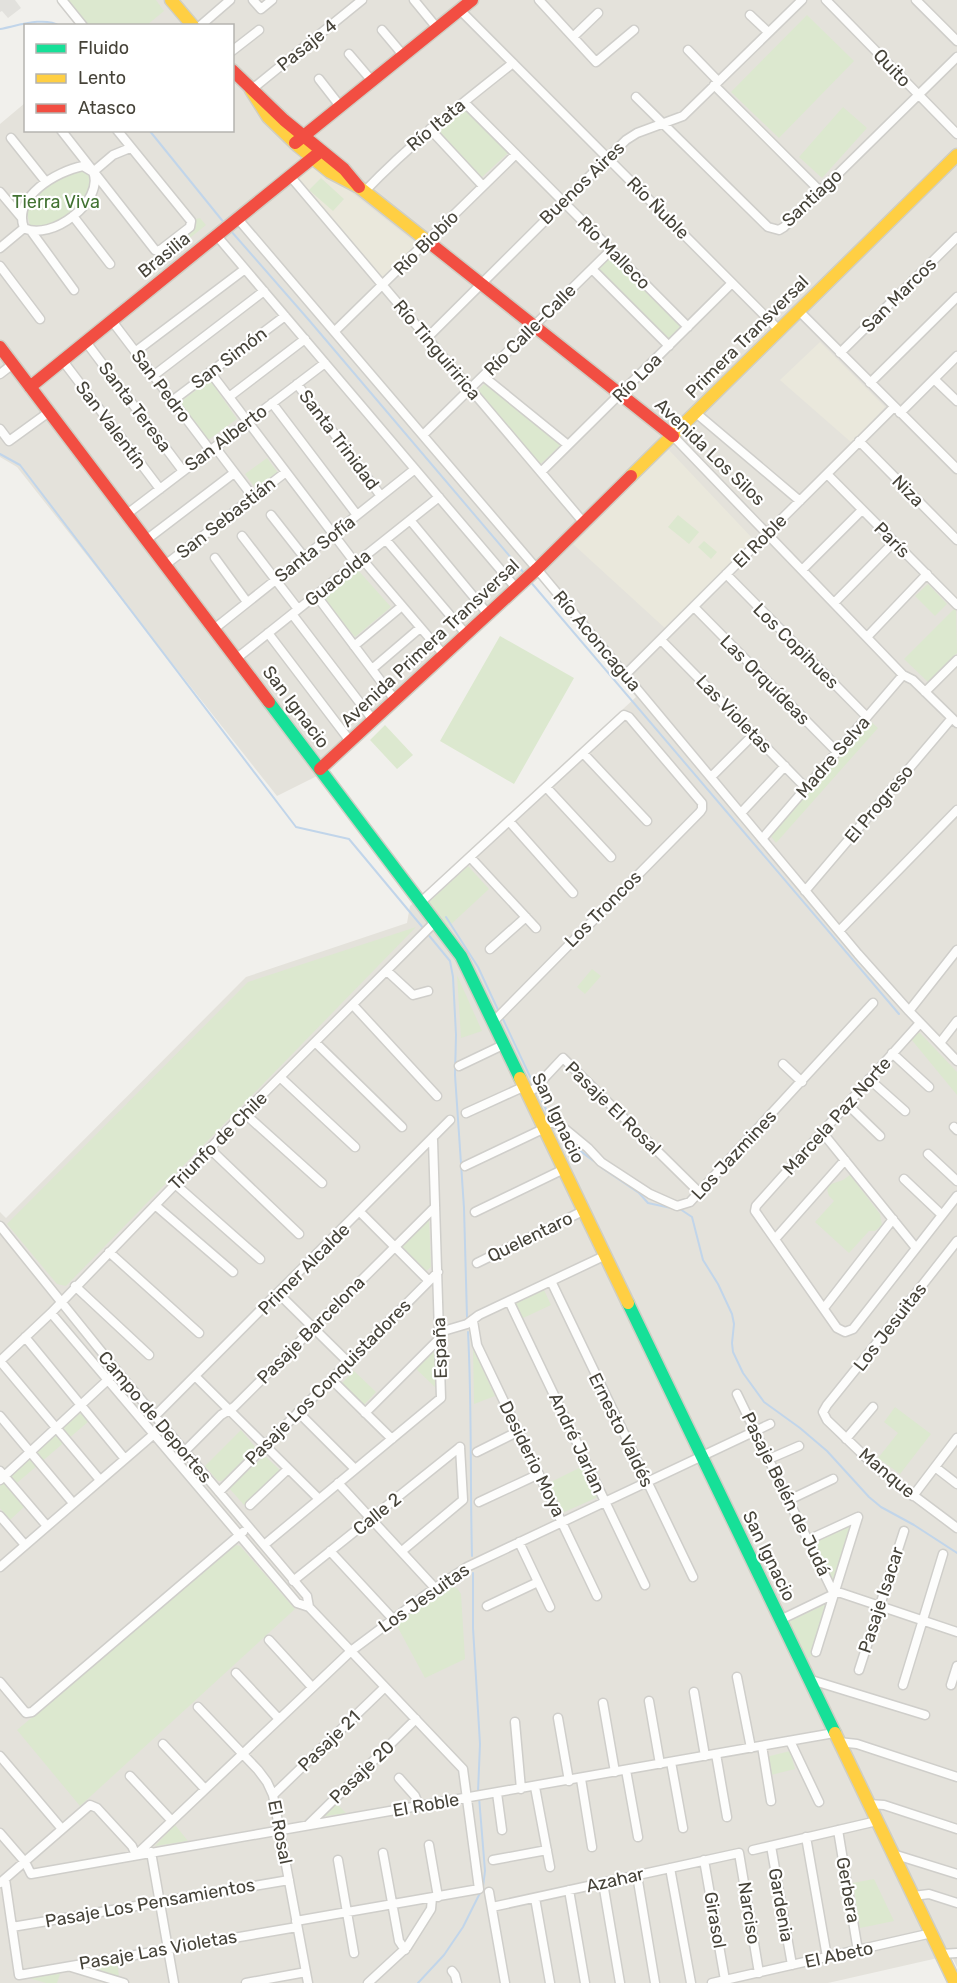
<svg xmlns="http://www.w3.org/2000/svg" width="957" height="1983" font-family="Rubik,sans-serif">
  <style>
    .residential { fill: #e4e2db }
    .education { fill: #eae8dc }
    .green { fill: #dce8cf }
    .parking { fill: #e2e1dd }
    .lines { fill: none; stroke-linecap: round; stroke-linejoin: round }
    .stream { stroke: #c1d5ea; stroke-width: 2 }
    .street-casing { stroke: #cfceca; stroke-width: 11 }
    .fast-casing { stroke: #cfcec4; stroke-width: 15 }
    .slow-casing { stroke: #cfcec4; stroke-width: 15 }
    .jam-casing { stroke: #cfcec4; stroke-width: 15 }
    .street { stroke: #fdfdfc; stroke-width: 8 }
    .fast { stroke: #16e098; stroke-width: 12 }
    .slow { stroke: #ffcf43; stroke-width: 12 }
    .jam { stroke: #f24e42; stroke-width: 12 }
    .labels { text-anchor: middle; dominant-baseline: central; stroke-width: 4.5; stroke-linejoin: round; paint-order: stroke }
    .street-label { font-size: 18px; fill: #464339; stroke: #fff }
    .park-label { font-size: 18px; fill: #427232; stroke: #fff }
  </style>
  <rect width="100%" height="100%" fill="#f1f0ec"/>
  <!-- residential -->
  <path class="residential" d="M66,0h891v1967l-6,-12 -123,28h-828v-771l6,6 240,-241 161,-54 3,-17 226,-209 -96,-120 -9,1 -202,192 -52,26 -260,-329 -17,-10v-333l25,-21 1,27h206v-104l-145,-1z"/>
  <!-- education -->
  <path class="education" d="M314,163l103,81 -35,36 -89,-102z
    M820,342l65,65 -33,36 -72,-63z
    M668,449l85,90 -86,91 -94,-86z"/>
  <!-- green -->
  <path class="green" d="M66,0h90l8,11 -17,14h-60z
    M807,15l47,46 -75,77 -48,-46z
    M464,106l44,47 -27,25 -44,-47z
    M843,107l24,21 -45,50 -23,-21z
    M81,170l7,1c2,5 4,9 4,14 -3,16 -32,42 -48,43 -4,0 -10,-2 -14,-3l-4,-15c13,-23 31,-33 55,-40z
    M321,178l23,21 -11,12 -24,-21z
    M200,218l6,7 -46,37 -5,-7 39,-30 2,-6z
    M612,255l71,71 -16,15 -70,-70 -1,-4z
    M210,380l27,39 -29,21 -28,-38z
    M485,383l77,62 -24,21 -61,-74z
    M267,458l11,15 -22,16 -11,-15z
    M678,515l21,17 -10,12 -21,-17z
    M704,541l13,11 -6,7 -13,-12z
    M357,569l34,38 -36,30 -33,-40z
    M928,584l19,20 -12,12 -20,-20z
    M956,607l1,46 -29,29 -24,-23z
    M500,636l74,42 -60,106 -74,-43z
    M870,721l8,7 -102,115 -6,-8z
    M385,725l28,30 -16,14 -27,-29z
    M468,866l21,23 -41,38 -21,-23z
    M416,927l-350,359 -9,-2 -50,-60 241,-242z
    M592,969l9,7 -16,18 -8,-7z
    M457,975l25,56 -21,7z
    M915,1033h5l37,39v23l-46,-56z
    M850,1175l30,39 2,11 -7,6h-6l-20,22 -34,-31 19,-21 -5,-5 -2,-7 4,-5 12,-4z
    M429,1217l2,50 -6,5 -25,-26z
    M544,1290l7,15 -30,14 -7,-15z
    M435,1345l2,44 -23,-22z
    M473,1348l22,48 -21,8z
    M354,1371l22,21 -12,13 -22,-22z
    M895,1407l36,27 -31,40 -22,-16 20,-25 -14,-11z
    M79,1414h4l6,7 -79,68 15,17 -15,14 -10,-12v-22z
    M241,1430l15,18 -34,33h-4l-13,-15z
    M263,1457h3l16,15 -38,33 -15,-17z
    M583,1466l15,31 -36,16 -13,-30z
    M855,1523l-23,65 -21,-45z
    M236,1545l4,1 55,63 -215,197 -63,-76z
    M447,1586l10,2 4,6 4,65 -40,19 -29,-54z
    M828,1603l-11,50 -13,7 -18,-37z
    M790,1751l5,18 -24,6 -5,-18z
    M335,1802l11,11 -26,4z
    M175,1825l13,16 -33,5z
    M874,1879l20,42 -34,7 -7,-45z
    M117,1962l2,15 -35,-10z
    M61,1971l-4,12h-11l-17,-5z"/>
  <!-- parking -->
  <path class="parking" d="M0,0h15l6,8 -13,10 -6,-7 -2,1z"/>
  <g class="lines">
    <!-- stream -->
    <path class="stream" d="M0,29c17,-3 44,-13 60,-3
      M149,130l76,94
      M231,231l77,88 216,254
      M0,454l20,11 276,362 53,12 75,90
      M529,580l370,434
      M446,917l32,50 21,45
      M427,933l23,28 3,16 3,58 -1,40 9,133 3,109
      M502,1017l32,68
      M537,1090l14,30
      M553,1125c5,11 34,31 45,39
      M602,1168l37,25 9,10 23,5
      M680,1209l12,8 11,43 15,24 14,30 2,10 -2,19 1,9 10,21 21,29 36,26 27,23 42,46 12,10 33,18 43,28
      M468,1332c4,75 2,149 4,224
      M473,1573v55l7,116 -2,48
      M418,1983l26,-28 19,-28 20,-40 2,-16 -6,-74"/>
    <!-- street casing -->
    <g class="street-casing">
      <path id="street" d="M62,0l21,26
        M253,0l8,9 11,-9
        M414,0l23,28
        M539,0l57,62 38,-32
        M826,0l131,134
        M916,0l41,41
        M460,10l319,320
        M750,15l18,17
        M200,26l30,-26
        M382,30l21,25
        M573,37l25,-24
        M688,50l30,31
        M232,51l27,-21
        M349,54l23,27
        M319,79l21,27
        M714,85l107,107
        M251,90l111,-90
        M636,97l132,130 11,3 5,-3 173,-170
        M464,102l224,225
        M430,129l53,57
        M61,130l94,120 4,1 31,-24 1,-6 -74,-91
        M11,138l35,44
        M83,166l10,6c12,29 -42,70 -69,56 -12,-31 33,-57 59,-62z
        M93,172l20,-17 17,-7
        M290,176l294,347
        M0,192l21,25
        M364,192c46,-48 97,-88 149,-129
        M73,216l37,48
        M238,219l299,350 321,385 51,57 48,50
        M31,231l43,59
        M217,236l299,352
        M0,248l24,-20
        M0,266l40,53
        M592,269l77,77
        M799,311l158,158
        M112,321l98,129
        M335,331l181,-177
        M427,338l199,-198 11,-7 46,-17 119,-116
        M86,342l97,129
        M135,352l110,-83
        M840,353l117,-116
        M63,361l97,128
        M210,372l146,192
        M0,374l13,-10
        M153,376l111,-85
        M483,376l85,69
        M934,379l23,22
        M870,383l87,-86
        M297,384l84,112
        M229,397l76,-58
        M172,401l113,-85
        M272,403l85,112
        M696,413l104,88
        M900,413l57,-57
        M0,429l9,12 40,-29
        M423,435l188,-185
        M673,436l230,239 10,5 44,43
        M859,441l98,99
        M215,447l38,50
        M541,472l191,-189
        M827,474l130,131
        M127,514l198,-151
        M271,515l33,42
        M410,520l78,94
        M242,536l56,73
        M146,540l88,-67
        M386,540l80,94
        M215,558l32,44
        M362,559l82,96
        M165,565l121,-93
        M802,570l60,-60
        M726,574l141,143
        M316,595l79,105
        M834,603l60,-61
        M694,607l143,145
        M292,614l81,106
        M214,629l201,-160
        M268,633l82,108
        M867,637l60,-63
        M661,640l145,148
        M354,646l48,-40
        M237,658l202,-161
        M372,669l48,-41
        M625,675l269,-268
        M925,692l32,-32
        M583,753l64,68
        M711,777l43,-43
        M546,787l65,70
        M741,813l44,-47
        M509,821l64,72
        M762,839l141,-164
        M470,857l66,71
        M805,891l147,-173
        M421,902l203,-187 5,2 73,86v6l-2,3 -207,210
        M839,931l118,-121
        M490,949l36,-32
        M387,971l26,24 15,-4
        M353,1005l84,91
        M909,1011l48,-61
        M920,1023l-164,183 -1,5 82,117 8,4 8,-3 104,-133
        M316,1043l86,84
        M940,1043l17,-22
        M892,1053l37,34
        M783,1064l19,18
        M459,1066l44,-21
        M281,1078l74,69
        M869,1079l36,32
        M526,1093l8,-4 29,-31 137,135
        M847,1104l33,32
        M244,1113l78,70
        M466,1113l57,-26
        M539,1121l20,3 29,24 13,14 49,32 27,12 13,-4 183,-199
        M954,1127l3,3
        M822,1132l94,116
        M210,1149l89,85
        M928,1154l29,27
        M465,1166l78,-37
        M904,1179l38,36
        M175,1184l85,75
        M155,1205l78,67
        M360,1212l69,69
        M475,1212l87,-42
        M0,1226l117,145 190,225 2,11
        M775,1239l70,-79
        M957,1241l-89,113 -41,51 -4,7 4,8 50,48 80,60
        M109,1252l90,81
        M477,1263l106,-52
        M551,1281l142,296
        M75,1286l74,69
        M279,1294l69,68
        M509,1301l136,284
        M824,1308l69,-89
        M51,1313l246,290 12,4 154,162 16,120 -183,32
        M473,1321l4,24 120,251
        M440,1332l27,-8 12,-9 125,-59
        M25,1337l100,122
        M196,1377l123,122
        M331,1379l61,60
        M737,1394l97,200
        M298,1412l57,57
        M365,1413l75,-75
        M0,1416l73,87
        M155,1416l295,-296
        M846,1439l27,-32
        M185,1451l36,-36 13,-8 201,-200
        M477,1452l42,-21
        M769,1459l30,-13
        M935,1467l22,17
        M0,1471l47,55
        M0,1480l112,-104
        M100,1480l-100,-119 51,-48 193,-200 192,-192
        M338,1483l97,105
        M219,1492l219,-220
        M913,1496l44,-58
        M789,1500l44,-21
        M479,1502l60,-28
        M250,1505l38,-36
        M0,1516l25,29
        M808,1540l50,-23
        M519,1542l31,65
        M264,1545l177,-147 -8,-258
        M330,1551l63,68
        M402,1551l61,-51 -3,-53
        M0,1567l154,-133
        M293,1581l167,-134
        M487,1606l51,-24
        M780,1620l56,-27h5l116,39
        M269,1640l43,47
        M816,1652l42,-135
        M859,1670l45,-139
        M236,1673l43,46
        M737,1677l14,71
        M808,1679l117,36
        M0,1682l26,31 6,-1 211,-180
        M903,1685l40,-131
        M951,1685l6,-19
        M694,1692l11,64
        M649,1701l11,63
        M603,1703l12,69
        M198,1707l60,63 9,12 6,13 35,188
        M558,1718l11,63
        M515,1722l6,67
        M790,1741l29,61
        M839,1742l18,2 100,33
        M163,1744l42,45
        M762,1746l9,55
        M716,1754l11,63
        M0,1756l62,73
        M671,1762l12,66
        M626,1770l12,67
        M130,1776l42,45
        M399,1778l16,18 4,10
        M581,1779l11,68
        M535,1787l15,80
        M497,1793l5,37
        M273,1795l112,-108
        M868,1804l16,1 73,24
        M308,1825l108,-106
        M838,1830l20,121
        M0,1833l25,29 6,12 803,-141
        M806,1837l21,120
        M429,1845l9,52
        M771,1846l21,119
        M753,1850l124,-29
        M151,1852l23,131
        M383,1853l16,88 6,9
        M893,1854l64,20
        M338,1860l16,93
        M493,1860l54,-10
        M704,1860l21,120
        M670,1868l21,115
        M637,1875l18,108
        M5,1879l14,96 278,-48
        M0,1883l90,-78 7,3 35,38 4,9 215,-204 84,-63 32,-21 303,-143
        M603,1883l17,100
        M569,1890l16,93
        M489,1892l16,91
        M913,1896l16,-2 28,9
        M535,1898l15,85
        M492,1907l247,-54 20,120
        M12,1927l277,-47
        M941,1954l16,-1
        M71,1967l53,16
        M452,1971l3,4 2,8
        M246,1983l60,-11
        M368,1983l39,-36 24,-38 1,-11
        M712,1983l220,-50"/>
    </g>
    <!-- fast casing -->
    <g class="fast-casing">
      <path id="fast" d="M269,702l192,254 59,122
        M628,1303l207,430"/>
    </g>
    <!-- slow casing -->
    <g class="slow-casing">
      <path id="slow" d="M171,0l22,26
        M251,90l17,27 30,29 32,26 29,15 72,57
        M631,476l326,-321
        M520,1078l108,225
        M835,1733l120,250"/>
    </g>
    <!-- jam casing -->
    <g class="jam-casing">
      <path id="jam" d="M232,70l52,50 60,49 15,18
        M295,143l177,-143
        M431,244l242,192
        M0,347l269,355
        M30,387l291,-236
        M320,769l217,-200 94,-93"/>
    </g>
    <!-- street -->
    <use href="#street" class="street"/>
    <!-- fast -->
    <use href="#fast" class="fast"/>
    <!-- slow -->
    <use href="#slow" class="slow"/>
    <!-- jam -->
    <use href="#jam" class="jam"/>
  </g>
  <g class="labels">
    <!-- street labels -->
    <g class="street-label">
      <text transform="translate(307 45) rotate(-39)">Pasaje 4</text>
      <text transform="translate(892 68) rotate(46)">Quito</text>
      <text transform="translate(436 125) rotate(-40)">Río Itata</text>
      <text transform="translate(582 183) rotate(-44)">Buenos Aires</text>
      <text transform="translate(812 198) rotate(-43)">Santiago</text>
      <text transform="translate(658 208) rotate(45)">Río Ñuble</text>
      <text transform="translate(426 243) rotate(-45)">Río Biobío</text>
      <text transform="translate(614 253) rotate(45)">Río Malleco</text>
      <text transform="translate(164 255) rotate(-39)">Brasilia</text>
      <text transform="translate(899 295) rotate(-45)">San Marcos</text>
      <text transform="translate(530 330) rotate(-45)">Río Calle-Calle</text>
      <text transform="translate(747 337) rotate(-45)">Primera Transversal</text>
      <text transform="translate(437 350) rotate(50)">Río Tinguiririca</text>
      <text transform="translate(229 358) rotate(-37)">San Simón</text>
      <text transform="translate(637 378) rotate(-45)">Río Loa</text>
      <text transform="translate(161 386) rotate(53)">San Pedro</text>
      <text transform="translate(135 407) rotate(53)">Santa Teresa</text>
      <text transform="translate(111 425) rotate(53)">San Valentín</text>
      <text transform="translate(226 438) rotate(-37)">San Alberto</text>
      <text transform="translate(339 440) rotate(53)">Santa Trinidad</text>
      <text transform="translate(710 452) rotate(44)">Avenida Los Silos</text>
      <text transform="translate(908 491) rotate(45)">Niza</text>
      <text transform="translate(226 518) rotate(-38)">San Sebastián</text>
      <text transform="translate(892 540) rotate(45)">París</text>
      <text transform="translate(760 541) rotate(-45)">El Roble</text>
      <text transform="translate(315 549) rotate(-38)">Santa Sofía</text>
      <text transform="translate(338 578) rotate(-39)">Guacolda</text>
      <text transform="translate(597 641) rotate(50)">Río Aconcagua</text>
      <text transform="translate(430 643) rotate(-43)">Avenida Primera Transversal</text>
      <text transform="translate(796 646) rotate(45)">Los Copihues</text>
      <text transform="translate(765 680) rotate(45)">Las Orquídeas</text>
      <text transform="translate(296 707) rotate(53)">San Ignacio</text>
      <text transform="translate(734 714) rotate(46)">Las Violetas</text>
      <text transform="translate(833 757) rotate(-49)">Madre Selva</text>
      <text transform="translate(879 804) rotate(-50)">El Progreso</text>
      <text transform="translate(603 909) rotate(-45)">Los Troncos</text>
      <text transform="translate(613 1108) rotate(44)">Pasaje El Rosal</text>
      <text transform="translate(837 1116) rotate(-48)">Marcela Paz Norte</text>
      <text transform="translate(558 1118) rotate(64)">San Ignacio</text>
      <text transform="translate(218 1141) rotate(-45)">Triunfo de Chile</text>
      <text transform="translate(734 1155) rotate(-47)">Los Jazmines</text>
      <text transform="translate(530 1237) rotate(-26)">Quelentaro</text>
      <text transform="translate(304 1269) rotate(-45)">Primer Alcalde</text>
      <text transform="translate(890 1327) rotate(-52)">Los Jesuitas</text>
      <text transform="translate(311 1330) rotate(-45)">Pasaje Barcelona</text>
      <text transform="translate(440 1348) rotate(-92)">España</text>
      <text transform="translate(328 1382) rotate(-45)">Pasaje Los Conquistadores</text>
      <text transform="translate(155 1417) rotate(50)">Campo de Deportes</text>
      <text transform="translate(621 1430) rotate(64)">Ernesto Valdés</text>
      <text transform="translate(577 1443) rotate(65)">André Jarlan</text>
      <text transform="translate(532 1459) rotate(64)">Desiderio Moya</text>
      <text transform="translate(887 1473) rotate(40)">Manque</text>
      <text transform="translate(786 1494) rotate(64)">Pasaje Belén de Judá</text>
      <text transform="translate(377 1514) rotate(-39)">Calle 2</text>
      <text transform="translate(769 1556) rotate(64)">San Ignacio</text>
      <text transform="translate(424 1598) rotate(-35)">Los Jesuitas</text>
      <text transform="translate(881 1600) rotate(-72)">Pasaje Isacar</text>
      <text transform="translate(329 1741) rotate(-44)">Pasaje 21</text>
      <text transform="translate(362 1772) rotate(-44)">Pasaje 20</text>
      <text transform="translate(426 1805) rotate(-10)">El Roble</text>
      <text transform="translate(280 1832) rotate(79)">El Rosal</text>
      <text transform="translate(615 1880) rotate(-13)">Azahar</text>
      <text transform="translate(848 1890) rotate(80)">Gerbera</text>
      <text transform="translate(150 1903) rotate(-10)">Pasaje Los Pensamientos</text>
      <text transform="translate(781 1905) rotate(80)">Gardenia</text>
      <text transform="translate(749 1913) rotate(81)">Narciso</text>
      <text transform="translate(715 1920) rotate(80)">Girasol</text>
      <text transform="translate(158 1950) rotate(-10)">Pasaje Las Violetas</text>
      <text transform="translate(839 1955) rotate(-12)">El Abeto</text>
    </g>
    <!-- park labels -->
    <g class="park-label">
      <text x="56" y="202">Tierra Viva</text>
    </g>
  </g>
  <!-- legend -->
  <rect x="24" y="24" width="210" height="108" fill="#ffffff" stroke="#b5b4b0" stroke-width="1.5"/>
  <rect x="36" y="44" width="30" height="9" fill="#16e098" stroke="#b5b4b0" stroke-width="1.5"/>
  <text x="78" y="54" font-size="18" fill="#464339">Fluido</text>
  <rect x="36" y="74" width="30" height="9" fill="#ffcf43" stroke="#b5b4b0" stroke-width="1.5"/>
  <text x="78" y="84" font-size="18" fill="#464339">Lento</text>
  <rect x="36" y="104" width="30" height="9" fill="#f24e42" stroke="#b5b4b0" stroke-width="1.5"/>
  <text x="78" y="114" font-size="18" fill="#464339">Atasco</text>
</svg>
